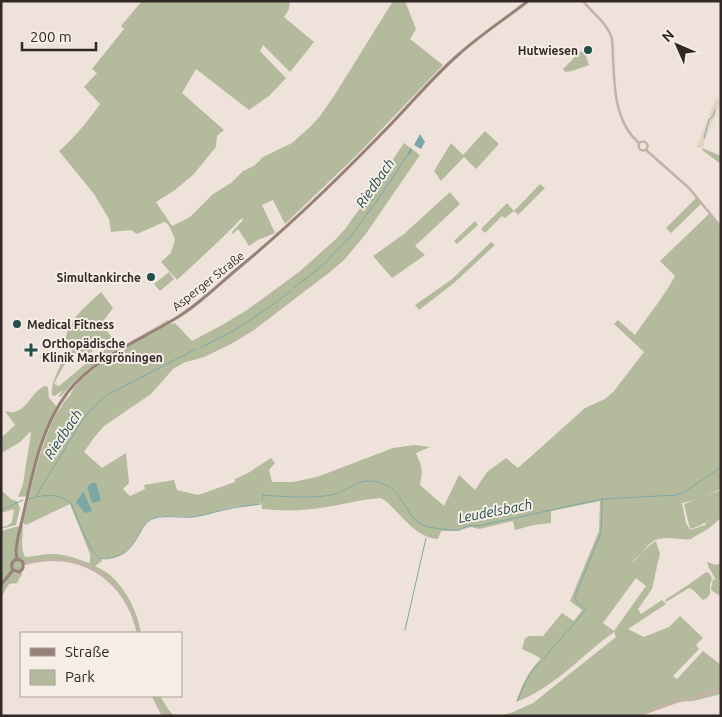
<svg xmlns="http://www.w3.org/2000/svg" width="722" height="717" font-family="Ubuntu,sans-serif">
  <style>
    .green { fill: #b4bb9c; fill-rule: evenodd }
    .plaza { fill: #e4d2c3 }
    .water { fill: #7da7a5 }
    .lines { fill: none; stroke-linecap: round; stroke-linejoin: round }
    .stream { stroke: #7da7a5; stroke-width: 1 }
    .canal { stroke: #7da7a5; stroke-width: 2.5 }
    .tertiary { stroke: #c4b2a8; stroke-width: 2.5 }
    .secondary { stroke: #988179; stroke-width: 3 }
    .poi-dot { fill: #224e4c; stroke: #f6ede6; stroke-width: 2 }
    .labels { text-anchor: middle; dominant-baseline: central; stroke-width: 4; stroke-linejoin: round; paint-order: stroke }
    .poi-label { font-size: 12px; font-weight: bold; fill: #322927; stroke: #f6ede6; text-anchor: end }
    .street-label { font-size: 12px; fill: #322927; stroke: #f6ede6 }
    .water-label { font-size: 14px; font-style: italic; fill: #224e4c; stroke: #f6ede6 }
  </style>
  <rect width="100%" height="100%" fill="#eee2da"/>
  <!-- green -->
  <path class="green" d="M142,1h148l-1,8 -5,8 30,25 -24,30 -27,-27 -3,6 26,27 -17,18 -20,14 -53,-41 -14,24 42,37 -7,6 -1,11 -23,28 -18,15 -19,12 16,24 18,-9 23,-23 18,-11 12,-12 11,-5 9,-9 29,-14 19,-17 9,-10 14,-20 59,-95h12l11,28 -6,10 33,26 -84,88 -74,71 -12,-24 -11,5 13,28 -17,7 -9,6 -11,-17 -5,5 -1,-2 11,-12 -1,-2 -22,22 -43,40 -16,-18 10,-9 4,-14 -7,-15 -4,-2 -27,12 -6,-4 -20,2 -2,-13 -15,-25 -35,-43c16,-14 29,-30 41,-47l-16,-17 13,-14 -5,-4 32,-40 -3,-3z
    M589,45l4,4 -7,7 3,9 -17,6 -7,1 -2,-3 18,-18 1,1z
    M485,131l14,13 -23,25 -12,-12 -23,24 -7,-10 17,-28 12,12z
    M404,143l16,12 -55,80 -21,25 -14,12 -76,58 -21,13 -29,14 -21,6 -10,6 -22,25 -47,32 -11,13 -9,13 18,16 24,-15 3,30 -6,6 7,7 15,-7 -1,-4 30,-5 3,10 21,5 37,-13v-3l13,-6 23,-15 4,5 -6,7 3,12h21l24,-5 76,-29 21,-3 16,2 -14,6c6,14 7,16 4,32l24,21 15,-31 16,15 12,-18 19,-14 12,10 67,-60 20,-9 9,-8 30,-39 -30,-28 4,-4 17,15c13,-20 29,-38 40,-59l-15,-15 50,-48 11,14v262l-16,7 16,-6v28l-13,11 -16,9v1c-13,2 -28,-5 -40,3 -5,3 -7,8 -11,12 -3,3 -7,5 -10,8 9,-4 15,-16 25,-21l2,7 2,5 -8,36 -14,20 3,5 21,-14 4,4 -38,25 16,8 25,-10 11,-11 23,22 -7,7 3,4 -26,27 4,3 26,-28 18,14v29l-28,7 -17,1 -39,14h-136l12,-4 20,-9 83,-66 -2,-5c-32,23 -60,56 -98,70 6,-17 12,-31 25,-43l-6,-4 -13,-6 3,-11 4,-2h14l19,-23 12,8 8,-11 -12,-9 29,-70 1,-30 -49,10v12l-17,2 -19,5 -2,-9 -34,8 -8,-2 -15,4h-15l-3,8c-19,-1 -33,-19 -46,-32 -3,-3 -8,-8 -12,-9 -3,0 -5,1 -8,1 -15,1 -30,6 -45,8 -22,4 -43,4 -65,2l-1,-6c-9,4 -18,3 -27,4 -15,3 -29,10 -44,10 -11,0 -29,-3 -38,2 -7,3 -9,9 -13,15 -9,16 -18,26 -38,24l1,3 -7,5c5,3 10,5 14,8 18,16 28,37 32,59h-3l-5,-18 -17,-27 -19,-16 -24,-10 -20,-2 -29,4 -4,8 2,2 -5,9 -8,1 -8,13v-66l22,-6c0,11 -3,22 2,32 8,0 16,-3 25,-3 14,-1 27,5 40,9v-9l-20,-50 -44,21 -3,-2c9,-38 16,-76 34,-111h1l6,-10 7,-8v-1c17,-31 68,-53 98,-69l6,-1 17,18 30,-16 25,-15 52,-38 37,-33 9,-10 23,-32zM695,500l-11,4 6,25 9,-3 12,-7 -6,4 1,4 -1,-2 -15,5 -4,-7 -4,-20zM636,578l10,8 -32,45 -11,-8z
    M704,143l-2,5 19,8v8l-19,-14v-2l-5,-1v-1z
    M540,184l5,4 -27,27 -4,-4 -9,7 -3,-2 -17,17 -4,-4 26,-26 7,8z
    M450,192l10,12 -45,42 10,9 -33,23 -19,-22 31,-22 1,1v-2z
    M697,197l5,6 -31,30 -5,-5z
    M475,221l3,4 -21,19 -3,-3z
    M491,242l4,3 -41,38 -35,27 -4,-5 36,-25z
    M169,272l5,7 -14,12 -6,-7z
    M101,292l12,16 -12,16 17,20 2,3 48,-27v1c-24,13 -49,25 -71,41 -14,10 -26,23 -37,35h-2l5,-7 -8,6 -3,-1c-2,-11 7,-24 10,-35l5,-1v1l-9,16 -4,8 5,2 30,-25 27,-19 -4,-5 -25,18 -5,-2 -17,2 -1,-1c0,-32 16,-42 37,-62z
    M45,386l3,1 1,11 8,9 -15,33 -14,56 -10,1 5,-13 8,-51 -1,-1 -11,11 -18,10v-15l14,-13 -10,-14c21,7 25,-20 40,-25z
    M1,490l10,9 6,2 3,7 -4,17 -15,4v-2l6,-1 5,-4 2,-13 -13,4z
    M707,562l9,3 5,-2v17h-2l1,16 -9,-6 2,-11 3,1 -7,-12z
    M706,572l3,1 3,5 -2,8v8l-3,4 -4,2 -11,-11 -3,-1 -23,14 -1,-2 23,-15z
    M153,696h7l8,13 6,7h-11z"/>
  <!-- plaza -->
  <path class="plaza" d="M716,98l5,3 -19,47h-3l-2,-2z"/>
  <!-- water -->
  <path class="water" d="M420,134l5,8 -4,7 -7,-4z
    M91,483h4l2,2 4,16 -9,2 -5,-16 3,-2z
    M81,493h3l8,18 -7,2 -9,-11 5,-6z"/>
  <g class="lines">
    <!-- stream -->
    <path class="stream" d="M704,138l5,-18 4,-4 2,-6
      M294,288l31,-25 25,-26 29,-39 30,-45
      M200,348l35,-18 33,-22 23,-17
      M36,496l47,-77 15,-16 9,-8 89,-46
      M29,499c15,-5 33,-6 43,6 5,12 18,49 28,53 5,2 11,0 15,-1 10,-3 15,-8 20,-16 6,-9 9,-20 20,-23 12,-3 25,0 38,-1 14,-2 27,-7 40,-9 9,-2 18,-2 27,-4
      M262,501l1,-6c20,2 52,4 73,-1 13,-4 20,-14 35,-13 34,2 31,36 54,45 6,2 30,5 35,4 2,-1 4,-3 7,-4 4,-1 8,0 11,0l124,-27 74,-4 9,-3 36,-25
      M602,506v-7
      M1,510l22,-10
      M601,531l1,-24
      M585,609c-4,-4 -10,-6 -10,-13l26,-63
      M405,630l21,-92
      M543,659l42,-48
      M518,700c6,-16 11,-27 23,-39
      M513,716l1,-3"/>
    <!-- canal -->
    <path class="canal" d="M409,153l2,-3"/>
    <!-- tertiary -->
    <path class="tertiary" d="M583,1c10,13 25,22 29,38 3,34 -2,79 27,104
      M638.5 146a4.5 4.5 0 1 1 9 0a4.5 4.5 0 1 1-9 0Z
      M646,150l43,38 32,39
      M23,564c11,-2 21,-5 31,-4 44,0 75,32 84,73
      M153,696l10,20
      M637,716l39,-14 45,-13"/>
    <!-- secondary -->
    <path class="secondary" d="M17,559l-1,-9 2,-13c13,-50 18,-102 49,-144 27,-35 69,-51 106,-73 23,-13 43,-33 63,-50 55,-45 106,-95 156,-147 21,-22 43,-48 66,-68 22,-20 47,-36 70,-54
      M13,570l7,2 3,-4v-6l-3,-2 -3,-1
      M13,570c-3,-5 -1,-9 4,-11
      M1,585l12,-15"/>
  </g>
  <!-- markers -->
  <g class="poi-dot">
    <circle cx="588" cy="50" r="5"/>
    <circle cx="151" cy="277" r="5"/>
    <circle cx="17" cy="324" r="5"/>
    <path d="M28.5 342.5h5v5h5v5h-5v5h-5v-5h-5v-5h5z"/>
  </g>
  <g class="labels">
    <!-- poi labels -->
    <g class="poi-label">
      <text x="578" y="50">Hutwiesen</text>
      <text x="141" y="277">Simultankirche</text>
      <text x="27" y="324" text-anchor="start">Medical Fitness</text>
      <text x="42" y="343" text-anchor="start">Orthopädische<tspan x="42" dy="14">Klinik Markgröningen</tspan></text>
    </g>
    <!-- street labels -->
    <g class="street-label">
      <text transform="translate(208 281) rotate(-38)">Asperger Straße</text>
    </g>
    <!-- water labels -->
    <g class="water-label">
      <text transform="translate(375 183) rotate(-55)">Riedbach</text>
      <text transform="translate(63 434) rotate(-56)">Riedbach</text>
      <text transform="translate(495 511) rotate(-11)">Leudelsbach</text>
    </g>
  </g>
  <!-- border -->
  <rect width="722" height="717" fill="none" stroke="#322927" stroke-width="5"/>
  <!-- legend -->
  <rect x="20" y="632" width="162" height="65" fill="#f6ede6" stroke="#a89f9a"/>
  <rect x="30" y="648" width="25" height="8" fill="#988179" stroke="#a89f9a"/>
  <text x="65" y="657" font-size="15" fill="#322927">Straße</text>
  <rect x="30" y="670" width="25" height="15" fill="#b4bb9c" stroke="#a89f9a"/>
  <text x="65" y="682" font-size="15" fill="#322927">Park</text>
  <!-- north arrow -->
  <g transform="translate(677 45) rotate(315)" stroke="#f6ede6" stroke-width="4" paint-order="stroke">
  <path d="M0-4L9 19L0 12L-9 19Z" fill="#322927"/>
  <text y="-8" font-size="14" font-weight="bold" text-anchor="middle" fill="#322927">N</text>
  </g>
  <!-- scale -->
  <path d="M22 42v8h74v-8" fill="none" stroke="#322927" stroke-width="2.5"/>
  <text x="30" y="42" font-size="15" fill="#322927" stroke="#f6ede6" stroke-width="4" paint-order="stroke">200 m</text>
</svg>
